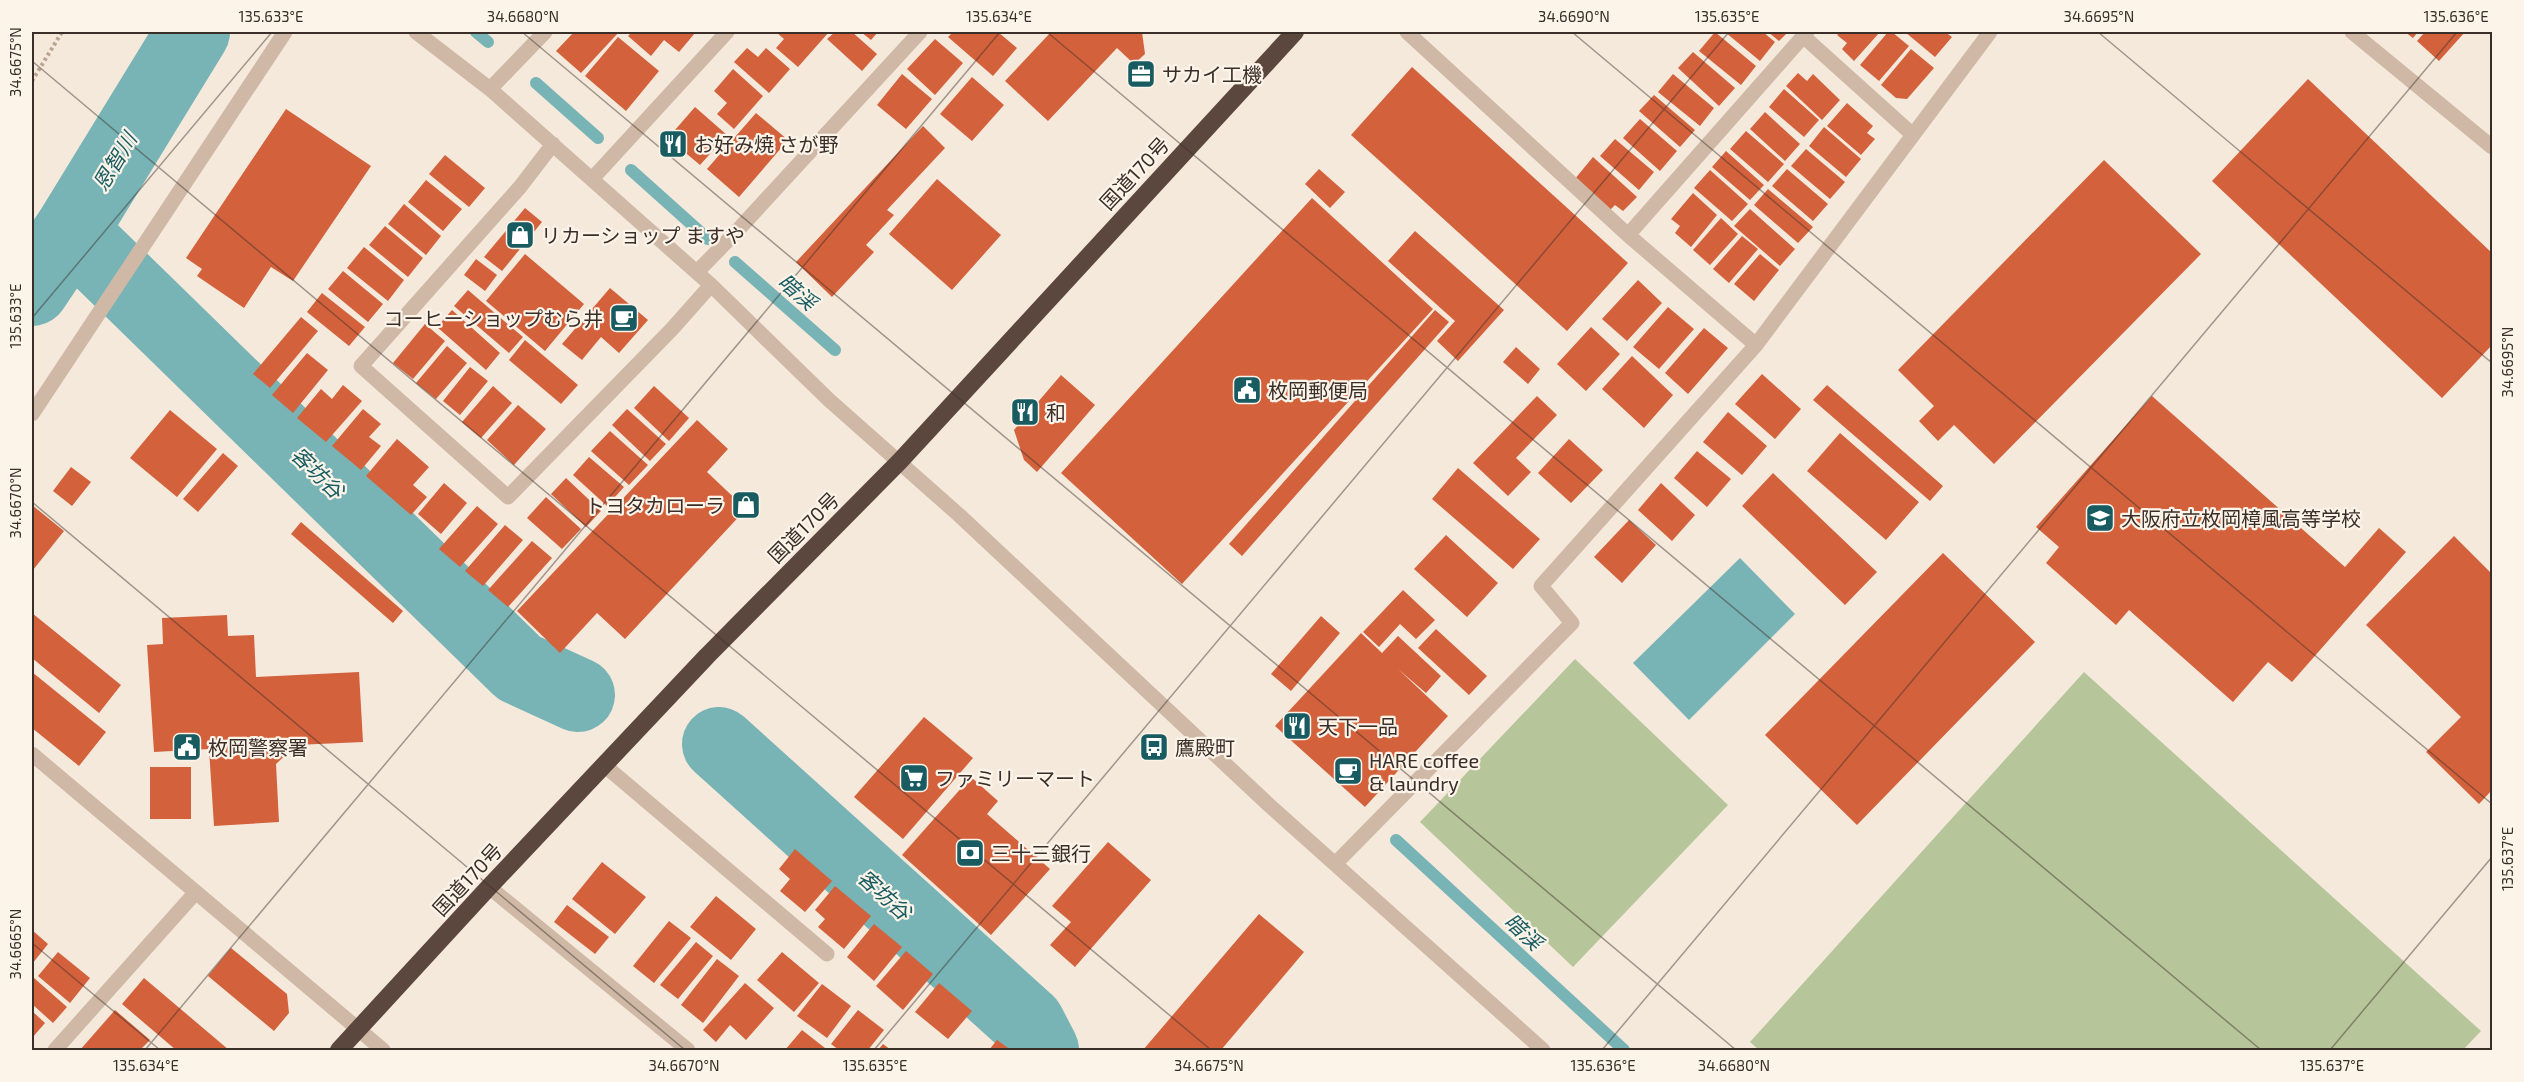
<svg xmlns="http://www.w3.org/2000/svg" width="2524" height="1082" font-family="'Exo 2','Noto Sans JP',sans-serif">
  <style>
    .green { fill: #b7c69a }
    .water { fill: #78b3b5 }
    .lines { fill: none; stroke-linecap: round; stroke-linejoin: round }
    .stream { stroke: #78b3b5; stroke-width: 12 }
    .river { stroke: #78b3b5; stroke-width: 74 }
    .building { fill: #d3613c }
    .path { stroke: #bba390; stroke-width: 4; stroke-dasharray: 3 3; stroke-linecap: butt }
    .minor { stroke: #cfb9a6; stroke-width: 15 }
    .highway { stroke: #5c473e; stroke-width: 18 }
    .ticks { fill: none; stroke: #3a2e28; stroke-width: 1.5; stroke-opacity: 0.45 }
    .labels { text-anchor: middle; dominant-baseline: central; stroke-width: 4.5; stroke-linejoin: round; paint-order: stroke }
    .poi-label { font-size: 20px; fill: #3a2e28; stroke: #fcf3e9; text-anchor: start }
    .street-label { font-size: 20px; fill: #3a2e28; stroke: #fcf3e9 }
    .water-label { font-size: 21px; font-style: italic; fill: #185c61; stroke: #fcf3e9 }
    .neatline { fill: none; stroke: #3a2e28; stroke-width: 2 }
    .ticks-label { font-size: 15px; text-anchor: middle; fill: #3a2e28 }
  </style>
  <rect width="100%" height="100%" fill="#f5e9dc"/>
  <!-- green -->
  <path class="green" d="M1575,659l153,146 -155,162 -153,-145z
    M2084,672l397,359 -18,19h-704l-9,-8z"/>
  <!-- water -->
  <path class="water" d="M1740,558l55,56 -106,106 -56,-57z"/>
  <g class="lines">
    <!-- stream -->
    <path class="stream" d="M476,32l12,10
      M536,83l62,55
      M631,170l77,69
      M735,262l100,88
      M1396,840l228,210"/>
    <!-- river -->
    <path class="river" d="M71,231l448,437 59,27
      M32,289l39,-58 122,-199
      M719,744l309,279 14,27"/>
  </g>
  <!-- building -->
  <path class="building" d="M574,32h45l-38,41 -25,-22z
    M632,32h62l1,1 -16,19 -15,-12 -13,16 -23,-20z
    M776,32h53l-31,35 -22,-19 8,-9z
    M835,32h17l25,22 -15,17 -35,-32z
    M861,32h17l-7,8z
    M953,32h45l19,16 -24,28 -45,-39z
    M1051,32h91l3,22 -11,10 -17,-16 -69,73 -43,-40z
    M1715,32l41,34 -15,19 -42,-34z
    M1725,32h38l12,10 -15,19z
    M1768,32h20l-9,9z
    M1841,32h39l-26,29 -12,-12 5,-6 -10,-8z
    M1888,32h4l17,14 -30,35 -19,-16z
    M1905,32h40l7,5 -17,20z
    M2405,32h13l-5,6z
    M2425,32h40l-26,29 -22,-20z
    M618,37l41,34 -33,40 -41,-35z
    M935,39l28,24 -28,32 -28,-26z
    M747,48l11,9 8,-9 24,21 -21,24 -35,-31z
    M1911,49l23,19 -27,31 -11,-1 -15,-13z
    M1693,52l42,36 -16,18 -41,-38z
    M1412,67l216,196 -61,68 -216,-196z
    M733,69l30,27 -29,33 -17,-15 10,-11 -13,-12z
    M1798,73l9,8 6,-7 27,26 -18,20 -36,-34z
    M902,74l30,25 -26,30 -29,-24z
    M1673,74l41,34 -14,18 -42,-34z
    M972,77l32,28 -32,36 -32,-27z
    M2308,79l184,174v92l-50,53 -230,-217z
    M1784,89l35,31 -15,17 -35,-30z
    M1654,95l41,35 -15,17 -41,-36z
    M1847,103l26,23 -6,7 8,6 -14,16 -34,-29z
    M695,107l32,28 -27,30 -32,-27z
    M286,109l85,57 -78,115 -22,-14 -27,41 -47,-32 5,-7 -16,-11z
    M1765,112l35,32 -15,17 -35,-32z
    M756,113l32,27 -49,57 -32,-28z
    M1640,119l37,32 -17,20 -37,-33z
    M923,126l22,22 -58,62 7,5 -28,30 8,7 -42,45 -36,-35z
    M1824,127l37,32 -15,18 -37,-31z
    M1746,131l38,33 -16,18 -38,-33z
    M1615,139l39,33 -15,18 -39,-34z
    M1806,149l39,33 -15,17 -39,-33z
    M1726,151l38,34 -14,15 -38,-33z
    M445,155l40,33 -16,19 -40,-33z
    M1593,157l44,40 -14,14 -8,-6 -6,6 -35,-31z
    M2104,160l97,94 -207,210 -40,-39 -16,16 -19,-20 15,-15 -36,-36z
    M1319,169l26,23 -15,16 -25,-24z
    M1787,169l41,35 -15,17 -41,-35z
    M1710,170l38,34 -16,17 -38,-33z
    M937,179l64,56 -49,55 -63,-56z
    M426,180l36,29 -19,22 -35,-29z
    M1768,189l45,38 -15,16 -44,-38z
    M1693,193l24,22 -26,32 -16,-14 5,-7 -9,-7z
    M1312,198l121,111 -251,275 -121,-111z
    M404,204l37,32 -15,19 -38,-31z
    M525,208l17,14 -40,49 -18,-14z
    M1750,209l45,40 -15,17 -46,-40z
    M1721,218l17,16 -28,31 -17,-15z
    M385,226l38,32 -15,19 -39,-32z
    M1415,231l89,79 -46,51 -21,-20 18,-20 -67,-60z
    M1742,236l16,13 -29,34 -16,-14z
    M364,247l40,33 -16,21 -41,-33z
    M525,254l59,50 -39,47 -59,-50z
    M1760,254l19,16 -25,31 -20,-17z
    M476,259l21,16 -12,16 -21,-16z
    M343,271l40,33 -15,18 -40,-33z
    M1638,280l24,23 -35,38 -25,-22z
    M610,288l38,32 -29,33 -18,-16 -19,23 -20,-16z
    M468,290l55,47 -14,16 -55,-47z
    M322,293l43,34 -16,19 -42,-34z
    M1668,307l26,22 -35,40 -26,-22z
    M452,310l48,43 -14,17 -49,-43z
    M1435,310l14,12 -207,234 -13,-12z
    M301,317l17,14 -48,57 -17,-14z
    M425,324l20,17 -32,38 -20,-16z
    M1591,327l29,27 -34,37 -29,-27z
    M1704,328l24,20 -40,46 -23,-21z
    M525,340l53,45 -17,19 -52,-44z
    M447,346l20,17 -31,36 -20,-16z
    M1516,347l24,22 -12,15 -25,-22z
    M307,353l21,17 -35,43 -21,-18z
    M1632,356l41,39 -29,33 -42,-39z
    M470,367l18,14 -28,34 -17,-14z
    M1762,374l39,35 -26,30 -40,-35z
    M1061,375l34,30 -58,67 -13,-12 -10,-30z
    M343,385l19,16 -36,41 -29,-24 24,-29 11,10z
    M1827,385l116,101 -13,15 -117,-101z
    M493,386l19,17 -31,35 -19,-16z
    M654,386l35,32 -20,23 -35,-33z
    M1537,396l20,19 -41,43 15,14 -23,24 -35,-33z
    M2152,396l193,171 34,-39 27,24 -114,130 -24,-20 -35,40 -104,-92 -13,15 -70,-62 13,-16 -23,-20z
    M518,405l28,24 -32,36 -27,-25z
    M363,409l18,15 -12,13 12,9 -20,24 -29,-24z
    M627,409l39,35 -16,17 -38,-36z
    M170,410l47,39 -40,48 -47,-39z
    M1728,412l39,34 -25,29 -39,-33z
    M697,420l31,29 -21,23 39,37 -121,130 -28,-26 -37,40 -43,-42z
    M610,431l38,34 -19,20 -38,-34z
    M1840,433l79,69 -33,38 -79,-69z
    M397,439l32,28 -16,18 14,12 -16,18 -45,-39z
    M1569,439l34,31 -32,33 -33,-30z
    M1697,451l34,28 -24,28 -33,-29z
    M223,453l15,13 -40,46 -15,-13z
    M589,457l35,30 -17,19 -34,-31z
    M71,467l20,15 -19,24 -19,-15z
    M1458,468l82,71 -27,30 -81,-70z
    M1773,473l104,99 -32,33 -103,-99z
    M566,478l35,33 -15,16 -35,-33z
    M444,483l23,20 -26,31 -23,-20z
    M1661,483l34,32 -23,26 -34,-31z
    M546,497l35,32 -19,20 -35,-31z
    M32,505l32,26 -31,39 -1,-1z
    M477,506l21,18 -38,43 -21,-18z
    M1629,520l27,25 -34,38 -28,-26z
    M301,522l102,89 -10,12 -102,-89z
    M505,525l18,15 -40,46 -18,-15z
    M1446,535l52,48 -31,34 -53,-48z
    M2454,536l38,38v216l-13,14 -53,-52 35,-35 -95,-92z
    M532,541l20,17 -44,49 -20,-17z
    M1943,553l92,89 -178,183 -92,-90z
    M1403,590l32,30 -19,19 -16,-15 -21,23 -16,-15z
    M32,613l89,72 -22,28 -67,-55z
    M227,615l1,21 26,-1 2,42 103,-5 4,70 -67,3 -20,19 3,58 -65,4 -5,-77 -55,3 -7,-107 16,-1 -1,-26z
    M1321,616l19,17 -49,58 -20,-17z
    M1436,629l51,47 -18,19 -51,-47z
    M1361,633l21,20 16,-17 43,40 -15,17 -28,-24 50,47 -83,91 -90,-81z
    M32,672l74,60 -27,34 -47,-38z
    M924,717l49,41 -70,81 -49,-42z
    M150,767h41v52h-41z
    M971,777l27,24 -11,13 63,55 -59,66 -89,-80z
    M1108,842l43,38 -76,87 -25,-22 21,-23 -19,-16z
    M795,849l37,32 -27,31 -25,-21 10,-12 -11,-10z
    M602,862l44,35 -31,37 -43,-35z
    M835,886l36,30 -27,33 -26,-22 7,-8 -10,-9z
    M716,896l40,33 -25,31 -41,-33z
    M567,905l42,32 -14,17 -41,-32z
    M1259,914l45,38 -83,98h-78z
    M669,921l22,17 -37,45 -21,-17z
    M874,924l28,23 -28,34 -27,-24z
    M32,930l16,14 -16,20z
    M696,942l17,14 -35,43 -18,-14z
    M231,948l56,46 2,19 -15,18 -66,-55z
    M906,951l27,23 -30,36 -27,-24z
    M58,952l32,26 -20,25 -32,-27z
    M782,952l37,31 -25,29 -37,-32z
    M717,959l22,17 -36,47 -22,-18z
    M34,978l33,29 -14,16 -21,-19v-23z
    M144,978l85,72h-53l-54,-46z
    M745,983l29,25 -28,32 -16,-15 -14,17 -13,-12z
    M939,983l33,28 -24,28 -33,-27z
    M822,984l29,22 -24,32 -30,-22z
    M115,1010l35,30 -10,10h-60z
    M858,1010l26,20 -16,20h-29l-8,-6z
    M32,1011l13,12 -13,15z
    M802,1030l23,18 -2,2h-38z
    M997,1040l14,10h-22z
    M883,1044l8,6h-13z"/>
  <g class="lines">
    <!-- path -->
    <path class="path" d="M32,81l30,-49"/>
    <!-- minor -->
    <path class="minor" d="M416,32l74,57 221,196 118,115 130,115 310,290 274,245
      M1407,32l221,203 128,110
      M2352,32l140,115
      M1803,36l110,99
      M490,89l55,-57
      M553,144l-33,43 -159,179 147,131 164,-168 39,-44
      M592,179l135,-147
      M1628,235l179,-203
      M697,272l39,-40 184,-200
      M32,414l253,-382
      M32,754l351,296
      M604,765l223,189
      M1335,864l237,-241 -31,-37 215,-241 234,-313
      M489,887l199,163
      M55,1050l141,-158"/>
    <!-- highway -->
    <path class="highway" d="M339,1050l150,-163 218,-231 193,-195 395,-429"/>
  </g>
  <!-- ticks -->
  <path class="ticks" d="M522,32l1214,1018M1047,32l1214,1018M1572,32l920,772M2098,32l394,331M32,61l1179,989M32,318l240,-286M32,502l653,548M32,943l128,107M145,1050l855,-1018M874,1050l855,-1018M1602,1050l855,-1018M2330,1050l162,-193"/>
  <!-- icons -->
  <defs>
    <g id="office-square" transform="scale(1.5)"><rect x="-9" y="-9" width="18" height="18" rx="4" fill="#185c61" stroke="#fcf3e9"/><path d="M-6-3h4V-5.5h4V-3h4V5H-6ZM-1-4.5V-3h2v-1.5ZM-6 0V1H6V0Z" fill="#fff"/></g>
    <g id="restaurant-square" transform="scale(1.5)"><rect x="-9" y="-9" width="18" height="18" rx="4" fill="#185c61" stroke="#fcf3e9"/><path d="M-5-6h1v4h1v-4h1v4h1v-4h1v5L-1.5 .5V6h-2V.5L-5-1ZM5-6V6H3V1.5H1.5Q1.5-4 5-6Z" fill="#fff"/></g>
    <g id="shop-square" transform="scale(1.5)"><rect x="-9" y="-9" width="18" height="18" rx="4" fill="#185c61" stroke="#fcf3e9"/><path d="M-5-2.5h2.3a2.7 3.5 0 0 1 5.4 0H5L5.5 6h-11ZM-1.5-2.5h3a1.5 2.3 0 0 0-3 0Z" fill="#fff"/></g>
    <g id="cafe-square" transform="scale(1.5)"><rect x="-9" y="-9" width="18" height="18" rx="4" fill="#185c61" stroke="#fcf3e9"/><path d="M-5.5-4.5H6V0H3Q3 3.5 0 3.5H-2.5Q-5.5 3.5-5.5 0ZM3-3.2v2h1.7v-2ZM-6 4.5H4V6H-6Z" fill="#fff"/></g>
    <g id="civic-square" transform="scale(1.5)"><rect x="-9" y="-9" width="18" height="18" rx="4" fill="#185c61" stroke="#fcf3e9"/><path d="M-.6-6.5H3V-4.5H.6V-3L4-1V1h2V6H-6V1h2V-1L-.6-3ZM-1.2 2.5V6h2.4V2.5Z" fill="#fff"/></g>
    <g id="school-square" transform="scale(1.5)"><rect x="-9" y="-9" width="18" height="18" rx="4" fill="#185c61" stroke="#fcf3e9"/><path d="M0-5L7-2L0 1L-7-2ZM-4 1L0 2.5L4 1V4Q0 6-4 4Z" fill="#fff"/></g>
    <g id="bus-square" transform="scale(1.5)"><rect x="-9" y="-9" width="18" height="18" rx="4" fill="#185c61" stroke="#fcf3e9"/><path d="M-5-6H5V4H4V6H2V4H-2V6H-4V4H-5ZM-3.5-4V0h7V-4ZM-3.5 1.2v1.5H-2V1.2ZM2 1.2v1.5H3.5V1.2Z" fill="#fff"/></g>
    <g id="supermarket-square" transform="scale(1.5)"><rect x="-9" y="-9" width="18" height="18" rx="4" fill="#185c61" stroke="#fcf3e9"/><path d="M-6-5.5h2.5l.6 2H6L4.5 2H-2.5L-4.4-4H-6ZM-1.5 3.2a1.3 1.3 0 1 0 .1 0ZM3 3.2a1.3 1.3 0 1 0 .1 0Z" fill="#fff"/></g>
    <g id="bank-square" transform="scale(1.5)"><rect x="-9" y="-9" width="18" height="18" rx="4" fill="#185c61" stroke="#fcf3e9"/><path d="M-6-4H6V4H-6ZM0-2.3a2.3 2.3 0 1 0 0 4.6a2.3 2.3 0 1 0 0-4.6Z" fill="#fff"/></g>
  </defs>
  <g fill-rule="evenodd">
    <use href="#office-square" x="1141" y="74"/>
    <use href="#restaurant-square" x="673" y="144"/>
    <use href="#shop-square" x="520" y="235"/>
    <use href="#cafe-square" x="624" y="318"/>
    <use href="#civic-square" x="1247" y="390"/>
    <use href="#restaurant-square" x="1025" y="412"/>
    <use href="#shop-square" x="746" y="505"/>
    <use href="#school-square" x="2100" y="518"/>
    <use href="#restaurant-square" x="1297" y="726"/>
    <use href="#civic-square" x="187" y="747"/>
    <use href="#bus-square" x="1154" y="747"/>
    <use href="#cafe-square" x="1348" y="771"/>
    <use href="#supermarket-square" x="914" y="778"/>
    <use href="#bank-square" x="970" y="853"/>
  </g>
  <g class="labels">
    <!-- poi labels -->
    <g class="poi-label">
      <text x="1162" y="74">サカイ工機</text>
      <text x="694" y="144">お好み焼 さが野</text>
      <text x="541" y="235">リカーショップ ますや</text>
      <text x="603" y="318" text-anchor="end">コーヒーショップむら井</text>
      <text x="1268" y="390">枚岡郵便局</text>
      <text x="1046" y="412">和</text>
      <text x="725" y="505" text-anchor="end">トヨタカローラ</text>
      <text x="2121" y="518">大阪府立枚岡樟風高等学校</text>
      <text x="1318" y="726">天下一品</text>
      <text x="208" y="747">枚岡警察署</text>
      <text x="1175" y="747">鷹殿町</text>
      <text x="1369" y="760">HARE coffee<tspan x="1369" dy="23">&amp; laundry</tspan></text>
      <text x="935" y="778">ファミリーマート</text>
      <text x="991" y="853">三十三銀行</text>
    </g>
    <!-- street labels -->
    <g class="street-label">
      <text transform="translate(1134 173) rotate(-47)">国道170号</text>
      <text transform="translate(803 527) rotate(-45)">国道170号</text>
      <text transform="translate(467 879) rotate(-47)">国道170号</text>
    </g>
    <!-- water labels -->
    <g class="water-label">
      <text transform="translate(114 161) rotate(-59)">恩智川</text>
      <text transform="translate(798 291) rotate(41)">暗渓</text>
      <text transform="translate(318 472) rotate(44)">客坊谷</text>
      <text transform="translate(885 894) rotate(42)">客坊谷</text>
      <text transform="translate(1524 931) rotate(43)">暗渓</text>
    </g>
  </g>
  <!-- border -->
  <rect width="2524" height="1082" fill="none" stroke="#fcf3e9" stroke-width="66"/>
  <rect x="33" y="33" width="2458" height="1016" class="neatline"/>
  <g class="ticks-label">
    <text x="271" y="22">135.633°E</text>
    <text x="523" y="22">34.6680°N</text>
    <text x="999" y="22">135.634°E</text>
    <text x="1574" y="22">34.6690°N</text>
    <text x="1727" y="22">135.635°E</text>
    <text x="2099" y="22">34.6695°N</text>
    <text x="2456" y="22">135.636°E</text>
    <text transform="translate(16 62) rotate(-90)" y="5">34.6675°N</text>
    <text transform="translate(16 316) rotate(-90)" y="5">135.633°E</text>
    <text transform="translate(2508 362) rotate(-90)" y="5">34.6695°N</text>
    <text transform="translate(16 503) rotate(-90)" y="5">34.6670°N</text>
    <text transform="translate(2508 859) rotate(-90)" y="5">135.637°E</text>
    <text transform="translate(16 944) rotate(-90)" y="5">34.6665°N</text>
    <text x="146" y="1071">135.634°E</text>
    <text x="684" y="1071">34.6670°N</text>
    <text x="875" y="1071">135.635°E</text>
    <text x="1209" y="1071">34.6675°N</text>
    <text x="1603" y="1071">135.636°E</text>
    <text x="1734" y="1071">34.6680°N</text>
    <text x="2332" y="1071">135.637°E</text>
  </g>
</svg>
